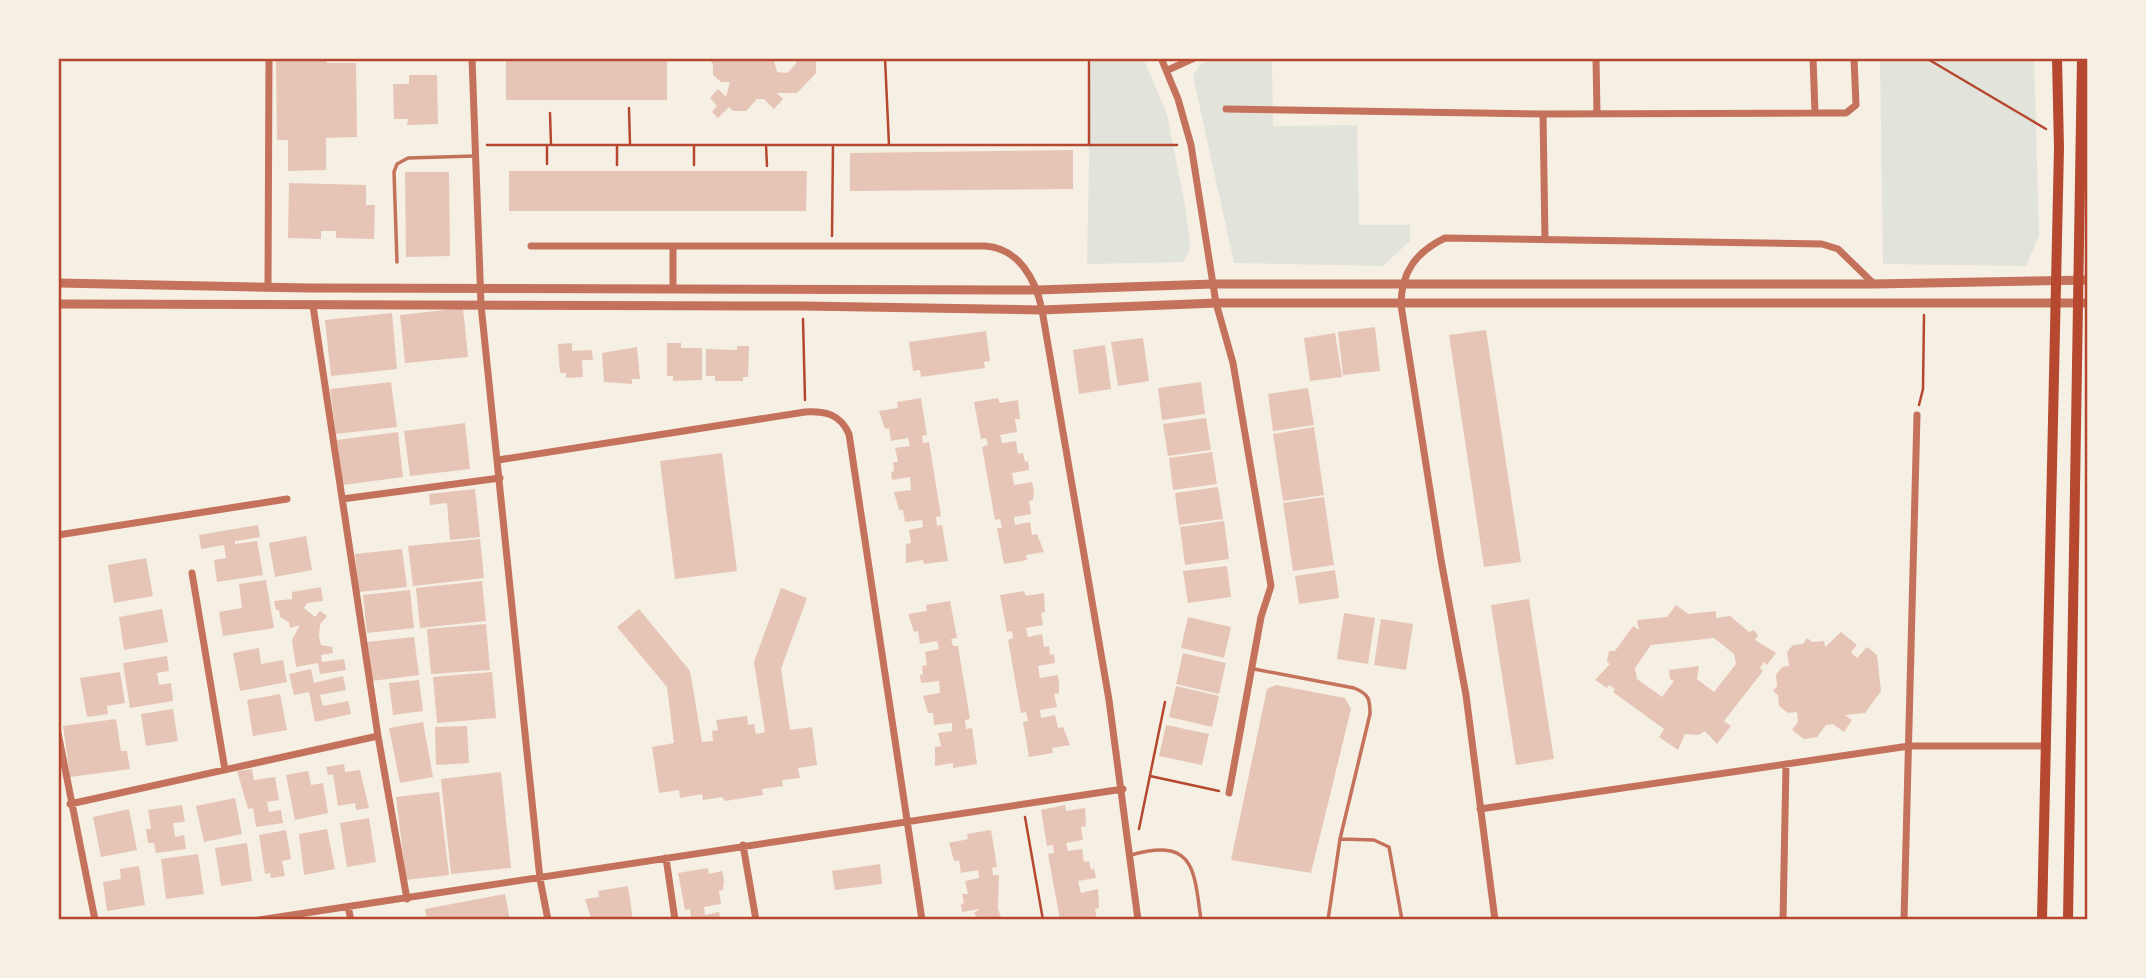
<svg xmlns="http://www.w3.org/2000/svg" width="2146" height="978" font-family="'Times New Roman',serif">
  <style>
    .green { fill: #e2e4dc }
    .building { fill: #e6c5b7; fill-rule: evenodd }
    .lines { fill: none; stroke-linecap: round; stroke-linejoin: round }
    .path { stroke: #b5482f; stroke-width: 2.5 }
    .service { stroke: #c5725c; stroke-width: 3.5 }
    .minor { stroke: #c5725c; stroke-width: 7 }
    .tertiary { stroke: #c5725c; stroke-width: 9 }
    .primary { stroke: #b5482f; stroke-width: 10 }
    .neatline { fill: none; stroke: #b5482f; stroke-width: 2.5 }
  </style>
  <rect width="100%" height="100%" fill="#f6efe4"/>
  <!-- green -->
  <path class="green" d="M1091,58h52l24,56 18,91 5,37 -1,10 -6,10 -96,2z
    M1215,58h57l1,68 84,-1 2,100h51v16l-27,25 -149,-3 -41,-187 6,-11z
    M1880,58h154l5,178 -13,30 -143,-2z"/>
  <!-- building -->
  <path class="building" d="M276,58h50l1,5h29l1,74 -31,1v32l-38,1v-31h-11z
    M708,58h65l4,14 10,1 9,-9v-6h20v15l-19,20h-20l6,6 -9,10 -10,-10h-7l-11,12h-13l-4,-4 -11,11 -6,-6 5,-6 -7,-8 8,-9 8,8 4,-15h-9l-8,-7v-11z
    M506,60h161v40h-161z
    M409,75h28l1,49 -31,1 1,-6h-14l-1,-35h16z
    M1073,150v39l-223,2v-38z
    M509,171h298l-1,40h-297z
    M405,172h44l1,84 -44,1z
    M289,183l77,2v20h9l-1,34 -38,-1v-7h-15v8l-33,-1z
    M463,308l5,49 -63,6 -5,-48z
    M392,313l5,56 -66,7 -6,-56z
    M1375,327l5,44 -37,4 -5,-43z
    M1486,330l35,232 -37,5 -35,-232z
    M986,331l4,30 -6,1 1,6 -64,9 -1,-7 -7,1 -4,-29z
    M1335,333l7,44 -32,4 -6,-43z
    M1143,338l6,43 -31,5 -7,-44z
    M572,343v8l20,-1 1,10h-11l1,17 -17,1v-5h-6l-2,-29z
    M667,343h14v5h21v32l-29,1v-5h-6z
    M1105,345l6,44 -32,5 -6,-44z
    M737,346h12l-1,31h-5v4h-28v-5h-9v-27l31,1z
    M637,347l3,32h-8v5l-28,-2 -2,-29z
    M391,382l6,45 -61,7 -6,-45z
    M1201,382l4,32 -43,6 -4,-32z
    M1308,388l6,37 -41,6 -5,-37z
    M921,398l6,37 -5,1 1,7 6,-1 12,74 -5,1 1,9 5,-1 6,36 -24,3 -1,-4 -17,3v-19l5,-1 -2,-13 14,-3 -1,-7 -17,2 -2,-12h-4l-5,-18 17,-2 -1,-13 -18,3 -1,-8 3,-1 -1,-9h5l-3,-14 15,-2 -2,-8 -17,3 -2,-13 -4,1 -6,-18 19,-3 -1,-6z
    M998,398l2,5 18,-3 2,19h-5l2,13 -17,3 2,8 14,-2 2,13 5,-1 2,9 3,-1 1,9 -17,3 2,12 18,-3 2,8 -1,10 -4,1 2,13 -17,3 1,8 15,-3 2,13 5,-1 7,18 -18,3 1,5 -23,4 -7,-36h5l-2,-9 -5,1 -13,-73 6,-2 -2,-7 -5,1 -7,-37z
    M1206,418l5,32 -43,6 -5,-32z
    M465,423l5,46 -60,7 -6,-45z
    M1314,427l10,68 -41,6 -10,-67z
    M398,432l5,45 -60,8 -6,-45z
    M1212,452l5,32 -44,6 -4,-32z
    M722,453l15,118 -62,8 -15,-118z
    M1218,487l5,32 -44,6 -4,-32z
    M475,489l5,48 -30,3 -3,-37 -17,2 -1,-11z
    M1324,497l10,68 -41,6 -10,-68z
    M1224,521l5,38 -44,6 -5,-38z
    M258,525l2,12 -25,4v3l22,-3 6,34 -46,7 -3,-22 12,-2 -2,-13 -23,4 -2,-14z
    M306,536l6,34 -37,7 -6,-34z
    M480,539l4,39 -71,8 -5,-40z
    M402,549l5,38 -48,5 -4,-38z
    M146,558l7,38 -39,7 -6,-38z
    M1227,566l4,31 -43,6 -5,-32z
    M1335,570l4,28 -40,6 -4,-28z
    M266,580l8,48 -51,8 -4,-24 23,-4 -3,-24z
    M482,581l4,40 -66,7 -4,-40z
    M321,587l2,14 -16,2 -3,5 11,9 5,-6 7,5 -7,8 -1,12 2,9 11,2 1,6 -12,2 1,7 22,-3 2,11 -26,4 -2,-11 -22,4 -4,-27 8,-15 -10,3 -1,-6 -9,-5 -1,-7h-3l-2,-9 18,-2v-7z
    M781,588l26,10 -26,71 9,61 22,-3 5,38 -19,3 2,10 -18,2 1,6 -21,3 1,6 -38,6 -3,-4 -19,3 -1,-6 -22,4 -1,-8 -20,3 -7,-46 22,-4 -7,-56 -50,-60 22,-18 51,62 12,71 11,-1 -1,-10 6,-1 -2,-10 31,-4 1,9 6,-1 2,10 9,-2 -11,-70z
    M410,590l4,38 -47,5 -4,-38z
    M1024,591l2,5 18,-3 1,19 -4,1 2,12 -17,3 2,9 14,-3 2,13 5,-1 1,9 4,-1 1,9 -17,3 2,12 18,-3 1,8v10l-5,1 3,13 -17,3 1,8 14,-3 3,13 5,-1 7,18 -18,3 1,5 -24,4 -6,-35 5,-1 -2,-9 -5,1 -13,-73 5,-2 -1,-7 -5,1 -7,-37z
    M1529,599l25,160 -38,6 -25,-160z
    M950,601l7,37 -6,1 2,7h5l12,73 -5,1 1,9 6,-1 5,36 -24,4v-5l-18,3v-19l6,-1 -3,-13 14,-2v-8l-18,2 -1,-12h-5l-5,-17 17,-3 -1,-12 -18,2 -1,-8 3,-1 -1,-8 5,-1 -2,-13 14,-3 -2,-8 -17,3 -2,-13 -4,1 -6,-18 19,-3 -1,-6z
    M1676,605l12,9 28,-3v7l14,-2 19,16 5,-2 4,5 -3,5 21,13 -9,12 -3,-3 -4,6 3,3 -39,50 7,5 -14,18 -12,-13 -6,4 -14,-1 -7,16 -19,-13 5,-8 -51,-37 2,-3 -6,-4 -2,3 -12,-8 15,-16 -3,-2 2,-11h6l18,-25 6,4 -2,-10 30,-3zM1714,638l20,16 2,10 -22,28 -17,-13 2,-13 -30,4 1,9 4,2 -12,16 -25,-18 -2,-11 16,-23z
    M162,609l6,33 -44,8 -5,-33z
    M1344,613l31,5 -7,46 -31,-5z
    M1188,617l43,10 -7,31 -43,-10z
    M1381,619l32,5 -7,46 -32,-5z
    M486,624l4,46 -59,4 -4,-45z
    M1841,632l16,13 -6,7 6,6 10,-11 10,8 4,36 -16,22 -20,2 7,5 -8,12 -11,-8 -7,1 -9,12 -13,2 -12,-9 6,-8 -1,-10 -9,1 -9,-7 -1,-11 -5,-4 4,-5 -1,-11 6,-8 7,-1 -2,-14 6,-7 10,-1 4,-6 5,4 12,-1 1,6z
    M414,637l5,38 -47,6 -5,-39z
    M259,648l2,16 22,-4 4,22 -47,9 -7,-38z
    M1183,653l43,10 -7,31 -43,-10z
    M167,656l2,15 -12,2 2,12 12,-2 2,18 -43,7 -7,-45z
    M311,669l3,14 29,-7 3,14 -26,5 3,11 25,-5 3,13 -36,8 -6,-30 -15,3 -5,-21z
    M120,672l5,31 -18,3 1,8 -21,3 -7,-39z
    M492,672l4,46 -59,5 -4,-46z
    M419,680l4,31 -30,4 -4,-32z
    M1276,685l69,13 6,11 -40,164 -80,-13 36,-171z
    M1176,686l43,10 -7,31 -43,-10z
    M280,694l7,36 -34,6 -6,-36z
    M173,709l5,32 -32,5 -5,-32z
    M116,719l5,32h6l3,18 -60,8 -7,-51z
    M423,722l10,55 -33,6 -11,-55z
    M1166,725l43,9 -7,31 -43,-9z
    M467,726l2,37 -33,2 -1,-38z
    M344,764l1,8 15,-2 9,38 -13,2 -1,-7 -17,3 -5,-32 -5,1 -2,-8z
    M252,769l2,11 21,-3 4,23 -12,2 2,10 12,-2 2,13 -27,4 -3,-19 -5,1 -11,-38z
    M308,771l3,14 12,-2 5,30 -33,7 -9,-45z
    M501,772l10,96 -60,6 -10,-95z
    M439,792l10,83 -43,5 -10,-83z
    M235,798l7,36 -38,8 -8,-36z
    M182,805l3,17 -12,1 2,14 9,-2 2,14 -30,4 -2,-10h-6l-2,-14h5l-3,-19z
    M1065,805l1,6 19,-3 1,18 -5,1 2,13 -17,3 2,8 14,-2 2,13 5,-1 2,9 3,-1 2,9 -18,3 3,12 17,-4 1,19 -4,1 2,11h-37l-12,-66 6,-1 -1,-8 -6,1 -6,-36z
    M129,809l8,41 -36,7 -8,-40z
    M369,818l7,44 -29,5 -7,-44z
    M327,829l8,40 -31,6 -5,-41z
    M286,830l5,29 -9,2 3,15 -14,2 -1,-5 -5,1 -6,-39z
    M991,830l6,37 -5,1 1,7h6l-1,34 4,11h-23l-5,-7 6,-4 -18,3 -1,-8 3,-1 -2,-9h6l-3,-13 14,-3 -1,-8 -17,3 -2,-13 -5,1 -5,-18 19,-4 -1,-5z
    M247,843l5,38 -31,5 -6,-38z
    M198,854l6,40 -38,5 -5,-40z
    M880,864l2,20 -47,6 -3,-19z
    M139,866l6,39 -38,6 -4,-29 18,-3 -1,-10z
    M708,868l1,6 13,-3 2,9 -1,10 -4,1 2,13 -17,3 1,8 14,-3 2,8h-35l5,-3 -1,-8 -5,1 -7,-37z
    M628,886l5,34 -42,-2 -6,-19 14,-2 -1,-6z
    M505,894l5,26h-83l-2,-11z"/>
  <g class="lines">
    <!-- path -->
    <path class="path" d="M885,58l4,87
      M1926,58l120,71
      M629,108l1,37
      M550,113l1,32
      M487,145h690
      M766,145l1,21
      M1089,145v-87
      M547,164v-17
      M617,165v-20
      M694,165v-20
      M832,236l1,-91
      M803,319l2,81
      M1919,405l4,-16 1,-74
      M1150,776l69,15
      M1025,817l18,103
      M1139,829l26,-127"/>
    <!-- service -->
    <path class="service" d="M397,262l-3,-90 3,-8 11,-6 66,-2
      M1254,669l100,19c15,6 16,11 16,26l-30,125 -12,81
      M1340,839l34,1 15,7 13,73
      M1131,855c64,-18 63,15 70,65"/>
    <!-- minor -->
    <path class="minor" d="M472,58l9,247 59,574 8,41
      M1161,58l17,41 13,46 25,158 17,60 38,223 -10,31 -32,176
      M1596,58l1,56
      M1813,58l2,55h31l10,-8 -2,-47
      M1168,70l26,-12
      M1226,109l317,5 272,-1
      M1543,114l2,126
      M531,246h454c34,2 51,34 57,64l67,390 29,220
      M268,288l1,-230
      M673,288v-42
      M313,306l65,430 29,163
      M498,460l307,-48c21,-1 35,2 44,22l73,486
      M342,499l158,-21
      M58,535l229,-36
      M192,573l33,197
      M58,733l37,187
      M70,804l308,-68
      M1480,809l429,-63h136
      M743,845l13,75
      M666,858l9,62
      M348,907l3,13
      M259,920l864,-131
      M1495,920l-29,-225 -25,-135 -40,-255c0,-33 15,-53 44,-67l377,6 16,5 36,35
      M1783,920l3,-156
      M1904,920l13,-505"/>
    <!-- tertiary -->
    <path class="tertiary" d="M58,283l250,5 730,2 175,-6h661l214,-4
      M58,304l745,2 239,4 174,-7h872"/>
    <!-- primary -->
    <path class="primary" d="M2042,920l17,-772 -2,-90
      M2068,920l14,-862"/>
  </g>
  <!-- border -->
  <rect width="2146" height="978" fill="none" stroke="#f6efe4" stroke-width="119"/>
  <rect x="60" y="60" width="2026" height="858" class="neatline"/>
</svg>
